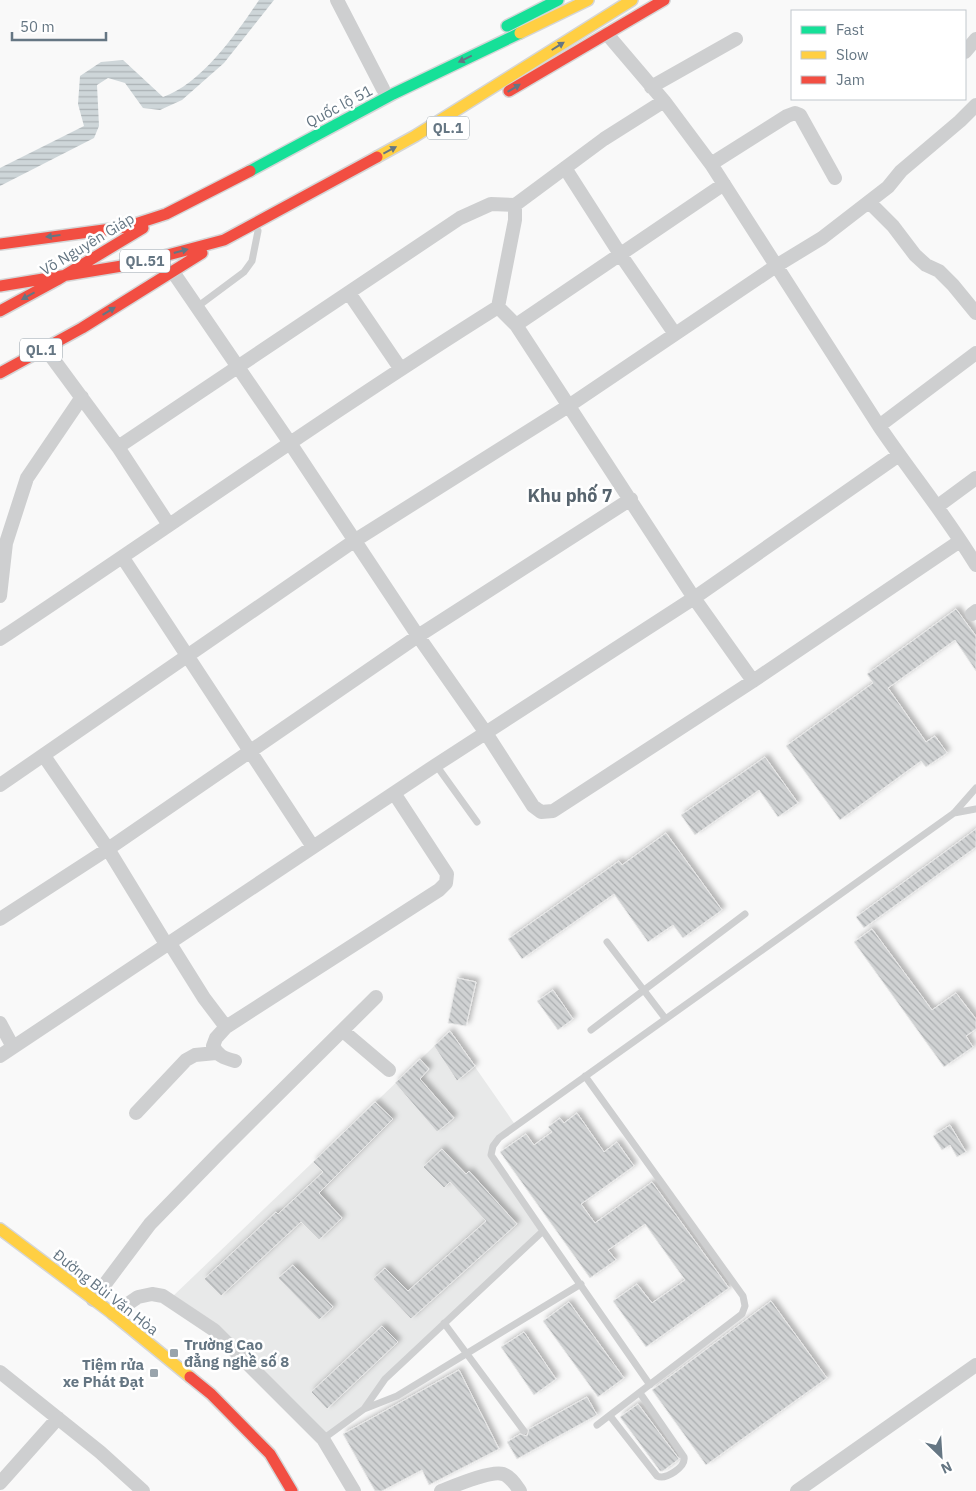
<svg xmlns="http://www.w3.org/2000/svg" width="976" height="1491" font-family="'IBM Plex Sans',sans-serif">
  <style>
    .built { fill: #e8e9e9 }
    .water { fill: url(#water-rules) }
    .building { fill: url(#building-back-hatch); stroke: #e8e8e8; filter: url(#shadow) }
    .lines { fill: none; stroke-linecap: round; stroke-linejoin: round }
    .fast-casing { stroke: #d5d6d7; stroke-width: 14 }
    .slow-casing { stroke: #d5d6d7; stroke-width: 14 }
    .jam-casing { stroke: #d5d6d7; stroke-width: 14 }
    .lane { stroke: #cecfd0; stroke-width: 7 }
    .street { stroke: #cecfd0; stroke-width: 14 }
    .fast { stroke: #16e098; stroke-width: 11 }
    .slow { stroke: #ffcf43; stroke-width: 11 }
    .jam { stroke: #f24e42; stroke-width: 11 }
    .oneway { fill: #657683 }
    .poi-dot { fill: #99a4ac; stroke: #fff; stroke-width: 2 }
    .labels { text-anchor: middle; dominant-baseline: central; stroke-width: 5; stroke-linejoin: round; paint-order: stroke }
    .shield { fill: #fff; stroke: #939fa8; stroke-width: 1 }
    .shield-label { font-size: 14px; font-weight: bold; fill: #657683 }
    .street-label { font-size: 15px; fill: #657683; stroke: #fff }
    .poi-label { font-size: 15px; font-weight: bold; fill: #657683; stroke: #fff; text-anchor: start }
    .quarter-label { font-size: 18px; font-weight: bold; fill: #57646e; stroke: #fff }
  </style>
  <defs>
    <pattern id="water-rules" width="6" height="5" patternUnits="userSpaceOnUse" patternTransform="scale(1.25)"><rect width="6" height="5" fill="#ced6d9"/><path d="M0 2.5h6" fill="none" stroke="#abb2b5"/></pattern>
    <pattern id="building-back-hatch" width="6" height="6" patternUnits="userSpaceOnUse" patternTransform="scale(1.25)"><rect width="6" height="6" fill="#d0d2d3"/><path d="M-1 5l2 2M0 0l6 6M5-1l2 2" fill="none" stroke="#acafb1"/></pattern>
    <filter id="shadow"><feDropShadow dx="3.5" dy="-3.5" stdDeviation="2.5" flood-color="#0004"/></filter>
  </defs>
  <rect width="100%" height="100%" fill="#f9f9f9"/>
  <!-- built -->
  <path class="built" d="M450,1031l66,95 -17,12 -8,17 52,76 -158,148 -21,30 -38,28 -154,-140z"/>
  <!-- water -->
  <path class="water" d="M259,0h15l-50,63 -42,37 -22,10 -17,-2 -18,-25 -17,-5 -11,7 2,41 -5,12 -94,48v-18l84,-42 -6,-22 2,-28 21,-14 22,-2 40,37c38,-13 74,-64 96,-97z"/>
  <!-- building -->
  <path class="building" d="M956,609l20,27v35l-21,-31 -67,48 38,54 9,-6 12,17 -21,14 -5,-6 -81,59 -54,-74 87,-63 -6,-9z
    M765,757l33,46 -20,14 -19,-27 -64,45 -14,-20z
    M976,829v18l-112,81 -8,-11z
    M666,833l56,77 -39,28 -10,-13 -25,17 -34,-48 -92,65 -14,-20 111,-78 3,4z
    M872,929l60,81 24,-17 20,26v10l-10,7 7,11 -29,20 -90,-125z
    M457,978l19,4 -10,44 -18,-3z
    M553,990l20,29 -15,11 -21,-29z
    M450,1031l25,35 -18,15 -23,-35z
    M420,1059l9,10 -9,10 34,39 -17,14 -42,-49z
    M375,1102l18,17 -74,74 23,25 -23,22 -18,-18 -80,74 -17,-17 72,-67 2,2 45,-42 -10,-10z
    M577,1113l27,39 13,-10 17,24 -53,38 14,19 57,-41 77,106 -83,59 -33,-46 24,-17 15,19 33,-23 -40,-56 -37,26 8,10 -26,18 -90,-126 26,-18 8,11 18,-13 -4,-5 12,-9 4,5z
    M950,1125l16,27 -9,5 -7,-12 -8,5 -9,-14z
    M442,1149l24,25 3,-3 48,53 -106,95 -38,-40 12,-11 23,23 78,-70 -36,-39 -6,6 -21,-21z
    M293,1265l40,42 -14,13 -41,-42z
    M771,1301l56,77 -121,87 -54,-75z
    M569,1302l55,76 -26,19 -55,-76z
    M382,1326l16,16 -71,67 -16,-17z
    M524,1332l32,47 -22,16 -33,-48z
    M459,1370l40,79 -70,36 -7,-15 -40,21h-7l-32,-57z
    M587,1397l10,18 -80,44 -10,-17 13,-8 7,2 2,-7z
    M638,1404l41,55 -16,12h-3l-40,-54z"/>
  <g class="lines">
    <!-- fast casing -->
    <g class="fast-casing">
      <path id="fast" d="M507,26l51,-26
        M250,171l143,-77 127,-61"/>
    </g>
    <!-- slow casing -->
    <g class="slow-casing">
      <path id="slow" d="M520,33l68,-33
        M377,157l38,-21 217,-136
        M0,1229l113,85 77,63"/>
    </g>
    <!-- jam casing -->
    <g class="jam-casing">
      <path id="jam" d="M509,91l155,-91
        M0,244l126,-17 40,-13 84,-43
        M0,286l134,-22 90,-24 153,-83
        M0,311l57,-31 86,-52
        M0,373l82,-45 120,-75
        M190,1377l21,17 59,60 22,37"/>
    </g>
    <!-- lane -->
    <path class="lane" d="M197,307l47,-35 8,-11 6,-30
      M436,765l41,57
      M954,813l22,-4
      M607,942l58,76
      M591,1030l154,-116
      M585,1076l158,220 2,10 -3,8 -145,111
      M543,1231l107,154
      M444,1323l80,108
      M364,1409l21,-30 158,-148 -52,-76 2,-9 6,-8 455,-325 22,-25
      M610,1416l47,60c9,4 29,-9 27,-19l-44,-64
      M323,1439l41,-30 33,-13 184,-112"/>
    <!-- street -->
    <path class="street" d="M337,0l46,89
      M607,34l57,67 47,63 168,262c32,47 68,91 97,139
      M965,52l11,-13
      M651,87l85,-48
      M711,164l76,-48 8,-3 5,2 35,63
      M565,168l55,86 55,80
      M869,202l24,24 22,29 11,10 13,6 14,14 23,28
      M173,272l117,171 128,193 68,97 47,73 8,6 12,-1 200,-130 207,-140
      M349,293l51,75
      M498,307l18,18 178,273 59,83
      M516,325l208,-141
      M45,348l73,99 51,78
      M879,426l97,-73
      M118,447l342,-229 31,-14 24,1
      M938,506l38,-28
      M123,558l190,289
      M0,596l6,-53 21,-65 55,-81
      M972,614l4,-3
      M0,639c166,-110 329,-226 498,-332l17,-87v-15l89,-66 60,-38
      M44,756l64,93 58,95
      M0,785l354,-244 216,-136 206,-139 46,-28 66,-51 13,-16 59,-50 16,-16
      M0,919l108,-70 310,-213 213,-137
      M169,942l35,56 22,29 213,-137 7,-7 1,-9 -53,-81
      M0,1023l13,24
      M226,1027l-10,11 -3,8c5,10 11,12 22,15
      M343,1031l46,39
      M0,1056l436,-291 258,-167 205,-143
      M136,1113l50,-53 9,-5 21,-2
      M93,1300l57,-76 71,-73 155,-154
      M113,1314l25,-17 14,-3 11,2 51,34 109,109 31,52
      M0,1372l100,80 43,39
      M0,1483l58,-65
      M441,1491c13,-5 50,-21 62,-17 8,3 12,10 17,17
      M797,1491l179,-126"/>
    <!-- fast -->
    <use href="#fast" class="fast"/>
    <!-- slow -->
    <use href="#slow" class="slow"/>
    <!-- jam -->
    <use href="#jam" class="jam"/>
  </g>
  <!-- one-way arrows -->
  <defs><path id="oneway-solid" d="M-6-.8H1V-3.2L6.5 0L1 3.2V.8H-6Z" transform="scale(1.25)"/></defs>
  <g class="oneway">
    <use href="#oneway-solid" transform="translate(558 46) rotate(-32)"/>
    <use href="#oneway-solid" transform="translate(465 59) rotate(154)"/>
    <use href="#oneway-solid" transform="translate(514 88) rotate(-31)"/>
    <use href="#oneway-solid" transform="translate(390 150) rotate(-28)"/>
    <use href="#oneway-solid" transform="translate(53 236) rotate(173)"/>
    <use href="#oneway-solid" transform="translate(181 251) rotate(-15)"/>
    <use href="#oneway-solid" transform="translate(28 296) rotate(151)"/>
    <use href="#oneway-solid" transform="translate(109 311) rotate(-31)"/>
  </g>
  <!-- markers -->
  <g class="poi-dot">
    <rect x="169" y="1348" width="10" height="10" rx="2.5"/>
    <rect x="149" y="1368" width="10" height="10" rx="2.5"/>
  </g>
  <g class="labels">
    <!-- shield labels -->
    <g class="shield">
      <rect x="427" y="116.5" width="42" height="23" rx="4"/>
      <rect x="120" y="249.5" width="50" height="23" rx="4"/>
      <rect x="20" y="338.5" width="42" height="23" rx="4"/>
    </g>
    <g class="shield-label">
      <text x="448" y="128">QL.1</text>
      <text x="145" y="261">QL.51</text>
      <text x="41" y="350">QL.1</text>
    </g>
    <!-- street labels -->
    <g class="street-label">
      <text transform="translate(339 106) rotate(-28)">Quốc lộ 51</text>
      <text transform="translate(87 244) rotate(-31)">Võ Nguyên Giáp</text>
      <text transform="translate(106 1292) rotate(38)">Đường Bùi Văn Hòa</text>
    </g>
    <!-- poi labels -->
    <g class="poi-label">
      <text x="184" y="1344">Trường Cao<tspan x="184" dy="17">đẳng nghề số 8</tspan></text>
      <text x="144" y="1364" text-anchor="end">Tiệm rửa<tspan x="144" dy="17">xe Phát Đạt</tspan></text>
    </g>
    <!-- quarter labels -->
    <g class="quarter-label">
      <text x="570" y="495">Khu phố 7</text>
    </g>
  </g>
  <!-- legend -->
  <rect x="791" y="10" width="175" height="90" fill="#ffffff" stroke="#c1c8cd"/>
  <rect x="801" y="26" width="25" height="8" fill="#16e098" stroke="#c1c8cd"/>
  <text x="836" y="35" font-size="15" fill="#657683">Fast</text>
  <rect x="801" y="51" width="25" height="8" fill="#ffcf43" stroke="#c1c8cd"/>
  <text x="836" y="60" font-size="15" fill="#657683">Slow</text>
  <rect x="801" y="76" width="25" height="8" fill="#f24e42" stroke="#c1c8cd"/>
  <text x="836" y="85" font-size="15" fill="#657683">Jam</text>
  <!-- north arrow -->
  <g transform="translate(941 1456) rotate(155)" stroke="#ffffff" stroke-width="4" paint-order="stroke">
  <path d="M0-4L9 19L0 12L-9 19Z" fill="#657683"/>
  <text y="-8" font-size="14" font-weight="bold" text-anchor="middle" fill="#657683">N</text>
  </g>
  <!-- scale -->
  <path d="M12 32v8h94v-8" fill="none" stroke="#657683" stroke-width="2.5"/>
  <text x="20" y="32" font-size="15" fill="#657683" stroke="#ffffff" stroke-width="4" paint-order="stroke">50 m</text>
</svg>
